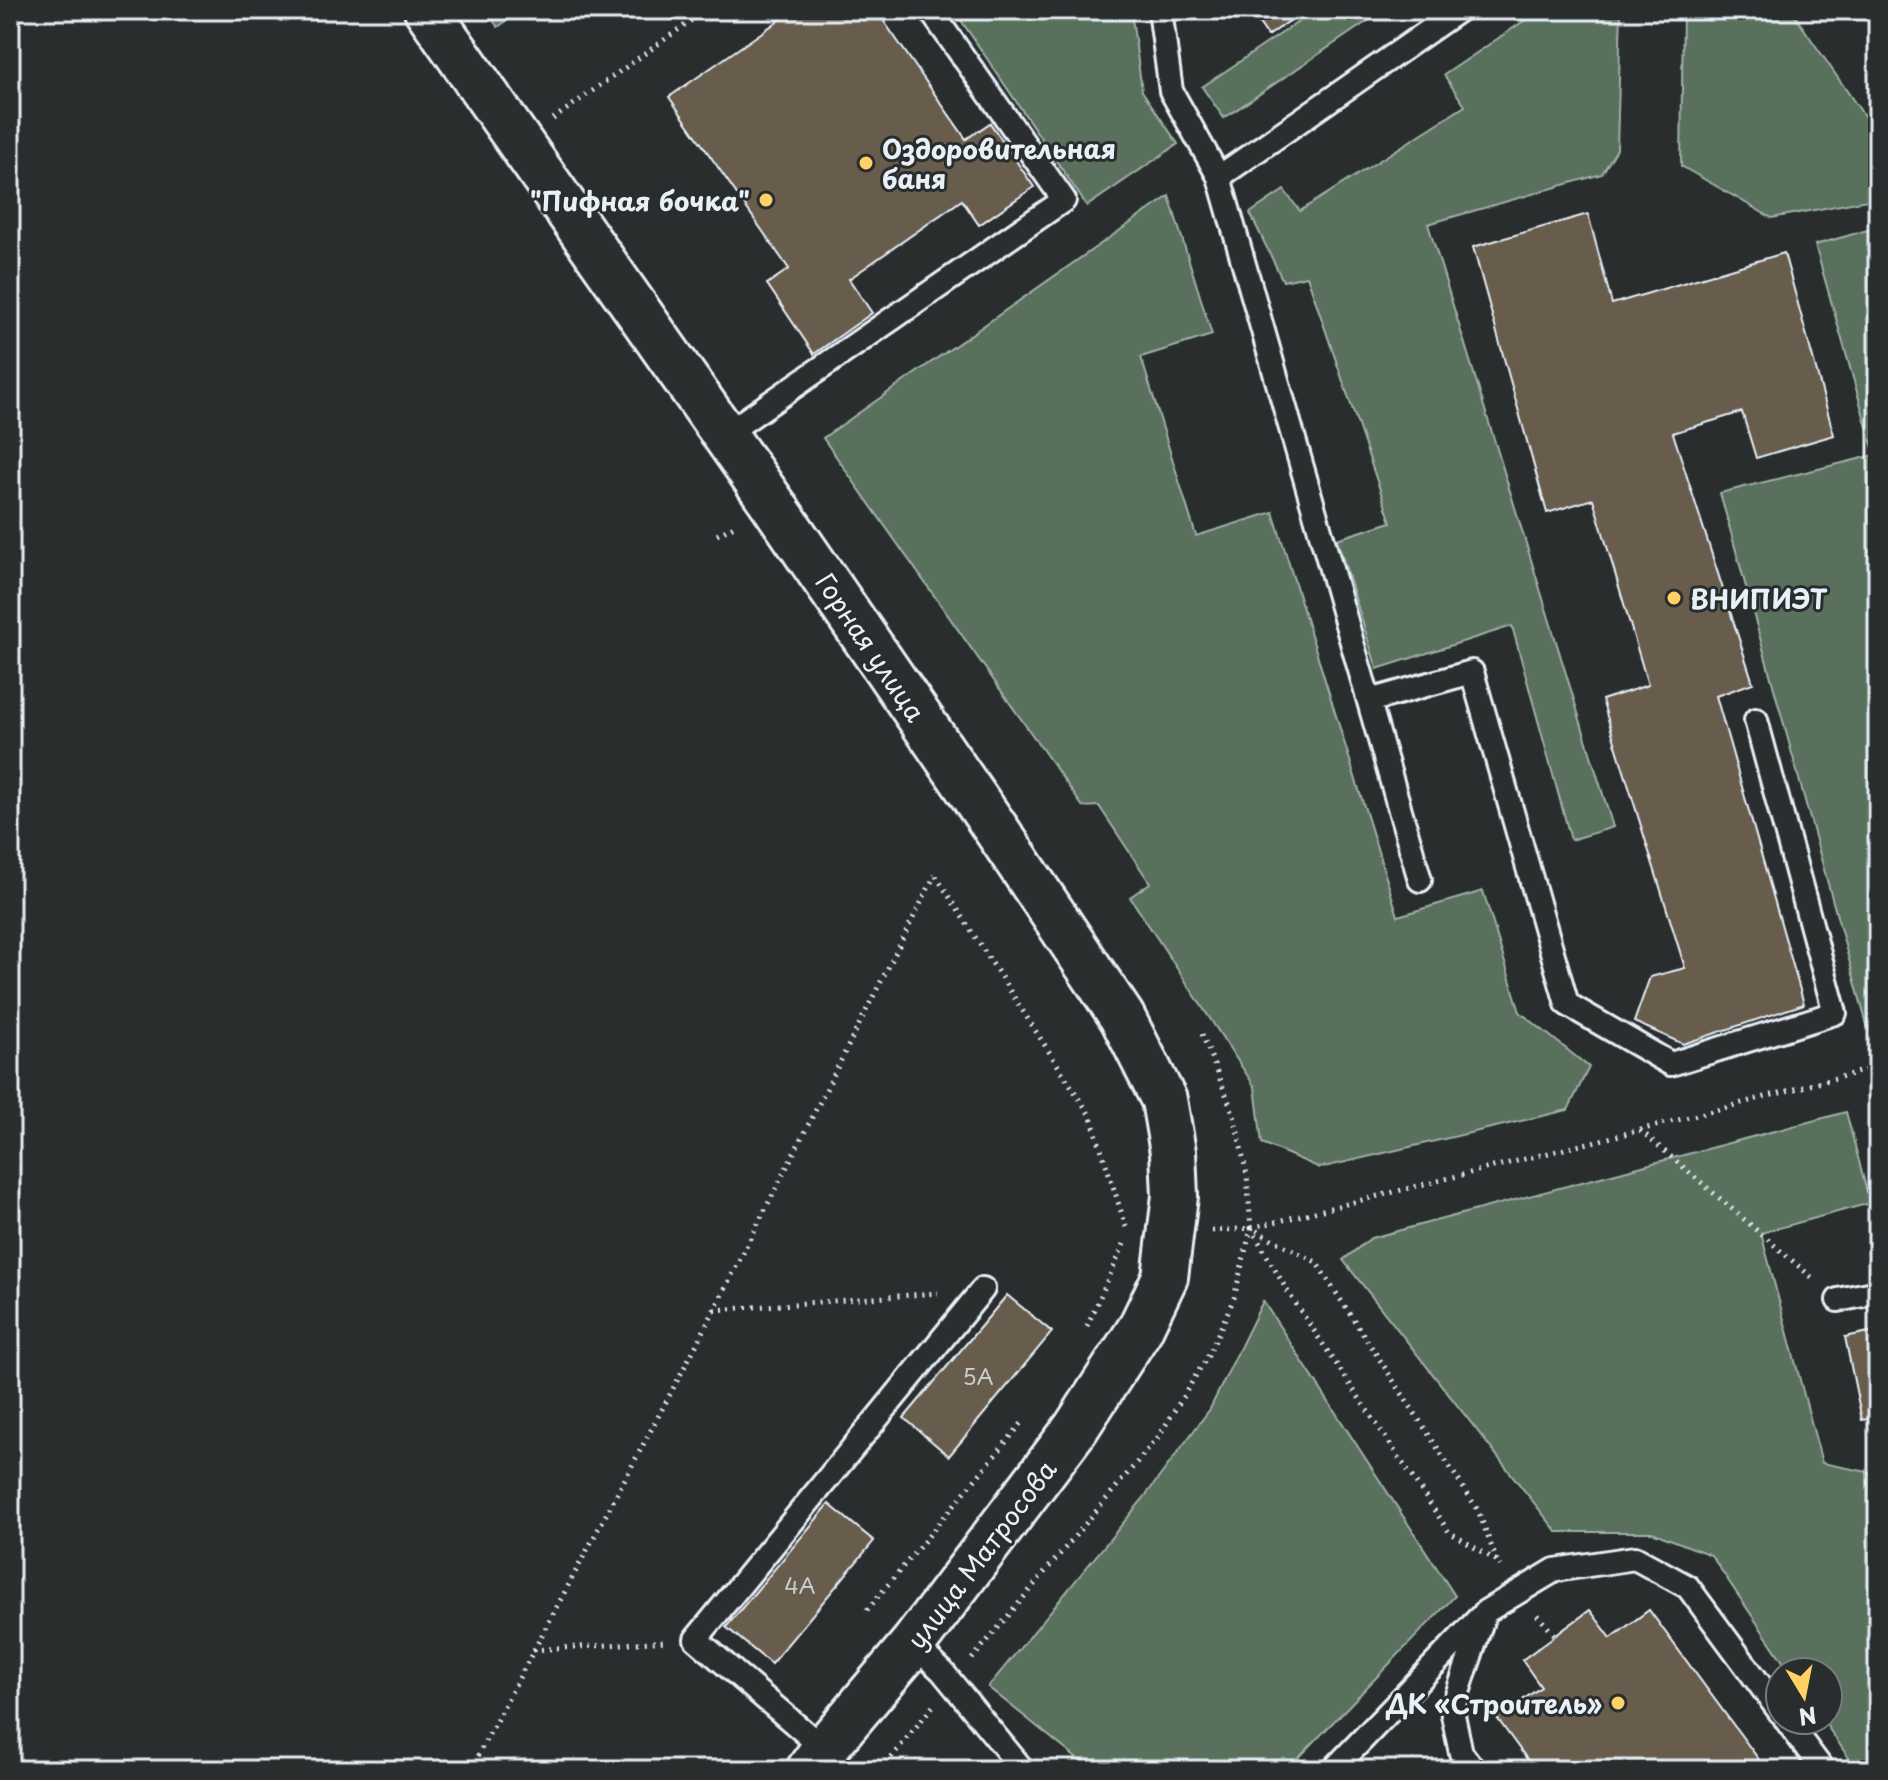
<svg xmlns="http://www.w3.org/2000/svg" width="1888" height="1780" font-family="'Playpen Sans',sans-serif">
  <style>
    .green { fill: #59705c; stroke: #a0b0aa; stroke-width: 2 }
    .building { fill: #685b4e; stroke: #e8f1f8; stroke-width: 2 }
    .lines { fill: none; stroke-linecap: round; stroke-linejoin: round }
    .lane-casing { stroke: #e8f1f8; stroke-width: 28 }
    .street-casing { stroke: #e8f1f8; stroke-width: 50 }
    .path { stroke: #e8f1f8; stroke-width: 5; stroke-dasharray: 2 6; stroke-linecap: butt }
    .lane { stroke: #2a2d2e; stroke-width: 22 }
    .street { stroke: #2a2d2e; stroke-width: 44 }
    .poi-dot { fill: #ffd166; stroke: #2a2d2e; stroke-width: 3 }
    .labels { text-anchor: middle; dominant-baseline: central; stroke-width: 6; stroke-linejoin: round; paint-order: stroke }
    .number-label { font-size: 22px; fill: #c8ccce }
    .poi-label { font-size: 26px; font-weight: bold; fill: #e8f1f8; stroke: #2a2d2e; text-anchor: start }
    .street-label { font-size: 26px; fill: #e8f1f8; stroke: #2a2d2e }
  </style>
  <rect width="100%" height="100%" fill="#2a2d2e"/>
  <filter id="ink" filterUnits="userSpaceOnUse"><feTurbulence type="fractalNoise" baseFrequency=".0125" numOctaves="2"/><feDisplacementMap in="SourceGraphic" scale="16" xChannelSelector="R" yChannelSelector="G"/><feConvolveMatrix kernelMatrix="1 2 1 2 8 2 1 2 1" color-interpolation-filters="sRGB"/></filter>
  <g filter="url(#ink)">
    <!-- green -->
    <path class="green" d="M485,10h37l-24,17z
      M954,10h177l11,81 36,53 -91,62z
      M1316,10h68l-160,108 -22,-31z
      M1540,10h81l-4,139 -15,25 -174,50 185,603 -42,13 -59,-214 -135,43 -40,-130 54,-17 -84,-246 -24,5 -33,-68 34,-23 16,21 165,-105 -21,-31z
      M1683,10h108l87,126v62l-106,20 -91,-52z
      M1169,196l43,139 -71,22 55,179 77,-24 125,404 85,-25 37,121 69,55 -21,43 -248,58 -58,-25 -7,-56 -125,-190 20,-14 -51,-77 -16,1 -260,-369z
      M1878,227v814l-6,2 -152,-550 155,-38 -60,-210z
      M1846,1112l24,91 -109,30 61,230 56,11v296h-21l-34,-50h5v-48h-38l-79,-117 -59,-23h-95l-214,-272 28,-22z
      M1263,1301l192,295 -168,174h-196l-103,-83 155,-188 67,-90z"/>
    <!-- building -->
    <path class="building" d="M794,10h82l90,129 24,-16 44,64 -55,38 -17,-25 -113,79 23,34 -58,41 -47,-70 22,-15 -120,-172z
      M1250,10h55l-37,26z
      M1588,214l24,90 172,-51 50,182 -78,23 -14,-46 -69,21 80,250 -37,13 88,308 -121,40 -49,-22 16,-45 35,-9 -83,-268 46,-15 -55,-186 -46,14 -74,-266z
      M1007,1295l45,37 -103,124 -45,-38z
      M1878,1330v87l-16,3 -17,-83z
      M829,1504l45,37 -103,123 -45,-37z
      M1590,1610l21,28 38,-28 116,158 -3,2h-227l-38,-52 44,-31 -19,-27z"/>
    <g class="lines">
      <!-- lane casing -->
      <g class="lane-casing">
        <path id="lane" d="M1160,10l11,81 48,86
          M724,435l340,-235 -134,-190
          M1369,701l103,-29 95,332 104,60 164,-51 -79,-293
          M1420,880l-201,-703 240,-167
          M1838,1300l40,-8
          M913,1644l29,27 81,99
          M1786,1720l37,50
          M824,1749l-128,-110 287,-350
          M1333,1770l146,-152
          M1474,1770l-13,-17 -9,-43 33,-98 70,-42 80,-12 53,29 92,125"/>
      </g>
      <!-- street casing -->
      <g class="street-casing">
        <path id="street" d="M427,10l346,494 221,322 128,191 42,83 9,52 2,44 -10,81 -25,52 -64,99 -163,216 -89,105 -15,21"/>
      </g>
      <!-- path -->
      <path class="path" d="M553,119l153,-109
        M717,535l19,-10
        M936,876l155,241 35,110
        M1640,1130l176,151
        M1212,1231l39,-3 389,-98 238,-63
        M714,1310l224,-17
        M1087,1326l37,-82
        M1497,1561l-19,-51 -162,-248 -65,-34 37,64 161,240 48,29 3,5
        M867,1610l155,-187
        M1537,1615l18,20
        M533,1650l134,-9
        M972,1659l187,-223 50,-82 25,-56 17,-70 -4,-53 -13,-60 -34,-86
        M470,1770l230,-432 235,-463
        M881,1770l52,-64"/>
      <!-- lane -->
      <use href="#lane" class="lane"/>
      <!-- street -->
      <use href="#street" class="street"/>
    </g>
  </g>
  <!-- markers -->
  <g class="poi-dot">
    <circle cx="866" cy="163" r="8"/>
    <circle cx="766" cy="200" r="8"/>
    <circle cx="1674" cy="598" r="8"/>
    <circle cx="1618" cy="1703" r="8"/>
  </g>
  <g class="labels">
    <!-- number labels -->
    <g class="number-label">
      <text x="978" y="1375">5А</text>
      <text x="800" y="1584">4А</text>
    </g>
    <!-- poi labels -->
    <g class="poi-label">
      <text x="882" y="148">Оздоровительная<tspan x="882" dy="30">баня</tspan></text>
      <text x="750" y="200" text-anchor="end">"Пифная бочка"</text>
      <text x="1690" y="598">ВНИПИЭТ</text>
      <text x="1602" y="1703" text-anchor="end">ДК «Строитель»</text>
    </g>
    <!-- street labels -->
    <g class="street-label">
      <text transform="translate(871 647) rotate(56)">Горная улица</text>
      <text transform="translate(981 1554) rotate(-53)">улица Матросова</text>
    </g>
  </g>
  <!-- margin -->
  <rect width="1888" height="1780" fill="none" stroke="#2a2d2e" stroke-width="40"/>
  <rect x="20" y="20" width="1848" height="1740" fill="none" stroke="#e8f1f8" stroke-width="3" filter="url(#ink)"/>
  <!-- north arrow -->
  <g transform="translate(1804 1696) rotate(170)"><circle r="38" fill="#2a2d2e" stroke="#767b7f" stroke-width="2"/>
  <path d="M0-6L14 30L0 20L-14 30Z" fill="#ffd166"/>
  <text y="-12" font-size="22" font-weight="bold" text-anchor="middle" fill="#e8f1f8">N</text>
  </g>
</svg>
